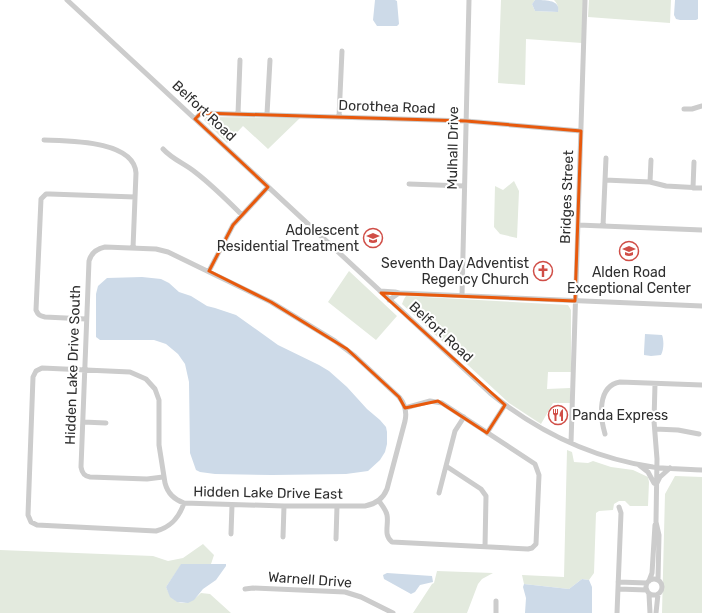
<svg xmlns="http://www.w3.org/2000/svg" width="702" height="613" font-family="Rubik,sans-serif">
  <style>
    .green { fill: #e3eade }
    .water { fill: #cddae8 }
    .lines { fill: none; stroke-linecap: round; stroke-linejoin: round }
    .minor { stroke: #ccc; stroke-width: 5 }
    .marked { fill: none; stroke: #e8590c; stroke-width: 3; stroke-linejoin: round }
    .labels { text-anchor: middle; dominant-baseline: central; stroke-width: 4; stroke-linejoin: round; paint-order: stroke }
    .street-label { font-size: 14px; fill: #2f2f2f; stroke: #fff }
    .poi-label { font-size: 14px; fill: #2f2f2f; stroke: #fff; text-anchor: end }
  </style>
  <rect width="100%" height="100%" fill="#fff"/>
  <!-- green -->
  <path class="green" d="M501,0h34l-3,4 3,7 23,1c1,-5 -1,-9 -4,-12h29l-1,43 -56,-4 -1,46 -27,-2z
    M589,0h82l-1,23 -82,-6z
    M206,117l94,1 -32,31 -25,-23 -16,17 -23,-23z
    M514,181l5,10 -2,47 -17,-4 -6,-7 1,-41 8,4z
    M349,271l48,45 -21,24 -48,-38z
    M406,296l162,9 3,5v62h-23l-1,17 23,-1v15h-17l-12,21 -32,-21 -107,-99 2,-5z
    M567,450l5,2 2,10 14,1 5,-2 18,6 22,3 15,7 1,5 -1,24h-18l-5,-5h-6l-5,3 -1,6 -14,1 -3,2 -2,60 -5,7 -7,-1 -13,10 -45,-5 -2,-9 42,2z
    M675,476l27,1v136h-40l3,-119z
    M203,544l11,11 -3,9 -30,1 -15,22c8,19 20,21 35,6l9,1 21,19h-231v-63l153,6 15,5 15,-3z
    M437,571l56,2 -11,6 -4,5 -11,29h-54l19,-29 2,-1z"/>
  <!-- water -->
  <path class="water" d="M375,0h20l2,1 2,23 -2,2h-20l-4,-6z
    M535,0c11,0 26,0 23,12l-23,-1 -3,-7z
    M675,0h23v19l-2,1h-16l-4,-1 -2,-4z
    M142,277l19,2 8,4 10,9 12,4 16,10 8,2 21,7 42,30 41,20 10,6 18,16 20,22 13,11 6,7 1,5v12l-2,8 -5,8 -12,11 -22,3 -74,1 -57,-1 -15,-2 -4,-2 -6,-17 -1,-71 -4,-18 -7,-10 -12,-10 -12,-4h-54l-4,-3v-43l2,-8 9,-8z
    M645,334l17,1c2,5 2,15 -1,20l-10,1 -7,-1v-3z
    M181,564h45v2l-10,14 -13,9 -9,11 -6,3 -11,-1 -7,-5 -4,-10z
    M387,573l45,3 1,6 -13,3 -5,7 -4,2 -27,-15 -1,-4z
    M582,579l7,1 3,7v26h-67l1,-15 -3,-11 1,-3 45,5z"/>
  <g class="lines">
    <!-- minor -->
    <path class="minor" d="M67,0l423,393c47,38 102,65 163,74 16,2 33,2 49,3
      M684,109h8l10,-3
      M238,114l2,-54
      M267,114l3,-54
      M339,117l3,-66
      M195,119l6,-6 265,8 115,10
      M44,140c24,1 90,0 92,33l-3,75
      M163,149c9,10 22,15 32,23 17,13 32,28 47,43
      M605,180l45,2 16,4 36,2
      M650,182l1,-22
      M409,184l55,2
      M693,188l1,-26
      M578,225l124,5
      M603,226l3,-68
      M209,271l24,-46 35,-38
      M380,291l15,1 4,1
      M462,296l7,-296
      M389,300l10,-7 303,13
      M86,319l-41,-2c-5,-1 -7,-2 -9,-7l5,-111 5,-5h4l85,3
      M655,384l-1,37 3,38 -1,63 3,13 -1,45
      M83,422l23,1
      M655,429l23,1 21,4
      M487,433l18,-28
      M605,434c-5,-17 -8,-48 15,-52l82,3
      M571,443l14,-443
      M639,465l9,7 6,11
      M446,466l35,23 5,7 -1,51
      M163,477l-16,2 -57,-2c-6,-1 -8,-4 -9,-10 3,-69 5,-137 8,-206 2,-8 7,-12 16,-14l51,2 12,3 103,50 64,39 20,15 44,41c6,7 8,15 6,24l-18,68c-4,10 -11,15 -22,17h-81l-100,-3c-10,-4 -16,-9 -19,-20l-6,-38v-45l-4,-11 -9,-10 -16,-7 -88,-4 -6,3 -3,6 -5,138 3,7 6,3 119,6c15,-4 23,-13 28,-28
      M656,485l4,-8 10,-9
      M439,493l16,-62 9,-14
      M379,501c3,4 7,9 8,14 2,10 -4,20 5,27l136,7 4,-1 4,-4 3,-69 -4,-11 -93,-61 -12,-2 -25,7
      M231,534l1,-29
      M283,537l1,-31
      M336,539l1,-33
      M646 587a8 8 0 1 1 16 0a8 8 0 1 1-16 0Z
      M649,581l3,-8 3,-48
      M618,582l29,1
      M245,589l8,-1 92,4 16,5 32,16
      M618,589l29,1
      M649,594l1,19
      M496,613v-12
      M617,613l4,-100 -2,-6
      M656,613l2,-19"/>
  </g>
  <!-- marked area -->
  <path class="marked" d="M201,113l265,8 115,10 -6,170 -194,-8 124,112 -18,28 -49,-32 -33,7 -6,-11 -52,-48 -76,-47 -62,-31 24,-46 35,-38 -73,-68z"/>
  <!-- icons -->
  <defs>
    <g id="school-ring" transform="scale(1)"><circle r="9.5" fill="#fff" stroke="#d04e47" stroke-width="1.5"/><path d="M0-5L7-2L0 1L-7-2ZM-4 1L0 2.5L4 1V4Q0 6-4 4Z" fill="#d04e47"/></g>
    <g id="church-ring" transform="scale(1)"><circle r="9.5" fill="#fff" stroke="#d04e47" stroke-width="1.5"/><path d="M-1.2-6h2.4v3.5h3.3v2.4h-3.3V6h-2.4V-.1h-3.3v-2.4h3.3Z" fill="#d04e47"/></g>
    <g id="restaurant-ring" transform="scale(1)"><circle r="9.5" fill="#fff" stroke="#d04e47" stroke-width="1.5"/><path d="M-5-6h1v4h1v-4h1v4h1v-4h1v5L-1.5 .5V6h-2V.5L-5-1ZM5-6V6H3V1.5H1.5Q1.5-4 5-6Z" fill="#d04e47"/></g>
  </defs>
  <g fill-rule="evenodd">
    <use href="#school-ring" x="373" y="238"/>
    <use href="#school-ring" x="629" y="251"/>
    <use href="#church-ring" x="543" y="271"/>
    <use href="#restaurant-ring" x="558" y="415"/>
  </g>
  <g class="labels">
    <!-- street labels -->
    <g class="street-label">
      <text transform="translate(387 107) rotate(2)">Dorothea Road</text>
      <text transform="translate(204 111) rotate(43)">Belfort Road</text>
      <text transform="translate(453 148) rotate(-89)">Mulhall Drive</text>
      <text transform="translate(567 197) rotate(-88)">Bridges Street</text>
      <text transform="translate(441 332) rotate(43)">Belfort Road</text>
      <text transform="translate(73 365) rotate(-88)">Hidden Lake Drive South</text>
      <text transform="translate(268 493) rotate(1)">Hidden Lake Drive East</text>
      <text transform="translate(310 580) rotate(4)">Warnell Drive</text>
    </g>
    <!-- poi labels -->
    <g class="poi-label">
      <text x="359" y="230">Adolescent<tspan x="359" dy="16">Residential Treatment</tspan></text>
      <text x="529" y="263">Seventh Day Adventist<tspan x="529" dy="16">Regency Church</tspan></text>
      <text x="629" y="272" text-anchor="middle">Alden Road<tspan x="629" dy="16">Exceptional Center</tspan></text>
      <text x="572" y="415" text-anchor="start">Panda Express</text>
    </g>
  </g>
</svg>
